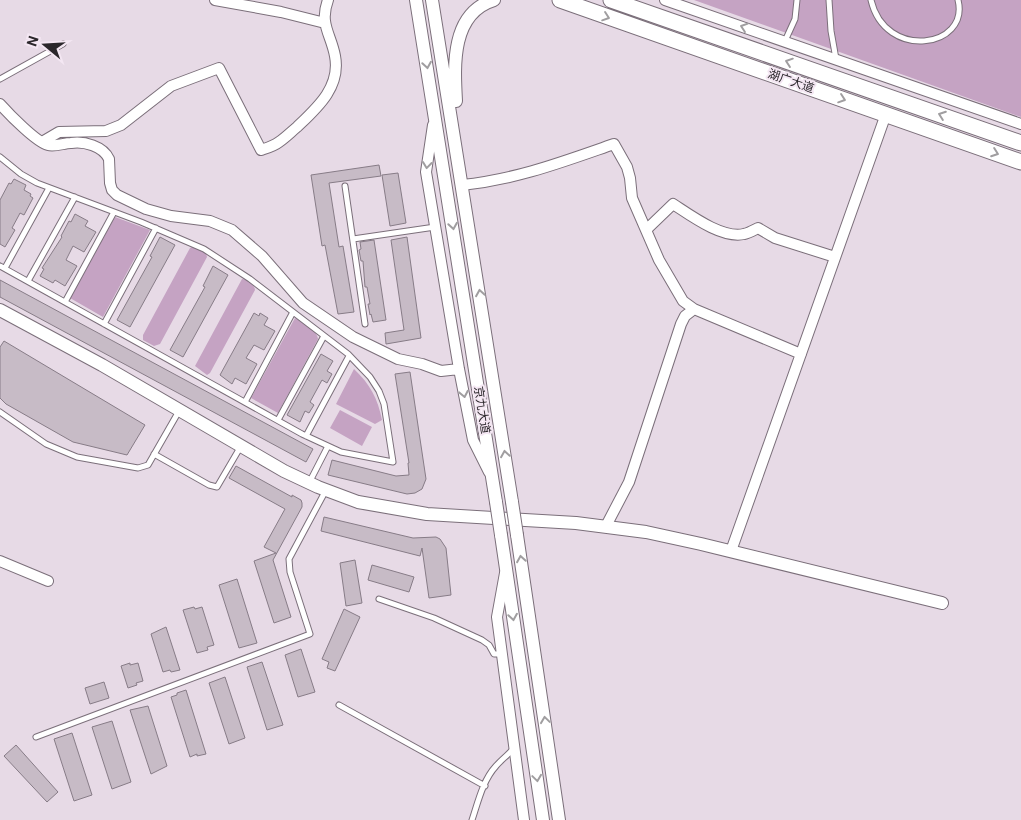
<svg xmlns="http://www.w3.org/2000/svg" width="1021" height="820" font-family="Roboto,'Noto Sans SC',sans-serif">
  <style>
    .green { fill: #c5a3c3 }
    .building { fill: #c7bbc6; stroke: #877c87 }
    .lines { fill: none; stroke-linecap: round; stroke-linejoin: round }
    .service-casing { stroke: #7b6f7a; stroke-width: 7 }
    .minor-casing { stroke: #7b6f7a; stroke-width: 12 }
    .tertiary-casing { stroke: #7b6f7a; stroke-width: 14 }
    .secondary-casing { stroke: #7b6f7a; stroke-width: 17 }
    .service { stroke: #fff; stroke-width: 5 }
    .minor { stroke: #fff; stroke-width: 10 }
    .tertiary { stroke: #fff; stroke-width: 12 }
    .secondary { stroke: #fff; stroke-width: 15 }
    .tertiary-bridge-casing { stroke: #7b6f7a; stroke-width: 14; stroke-linecap: butt }
    .tertiary-bridge { stroke: #fff; stroke-width: 12 }
    .oneway { stroke: #a09ea0 }
    .labels { text-anchor: middle; dominant-baseline: central; stroke-width: 4; stroke-linejoin: round; paint-order: stroke }
    .street-label { font-size: 12px; fill: #2b272b; stroke: #f4e7f3 }
  </style>
  <rect width="100%" height="100%" fill="#e7dae6"/>
  <!-- green -->
  <path class="green" d="M694,0h327v117z
    M115,217l35,13 -47,87 -33,-19z
    M192,247l14,6 1,4 -47,87 -6,2 -11,-6v-5l47,-87z
    M242,279c5,0 13,6 13,11l-45,83 -3,2 -12,-9z
    M295,318c8,4 22,12 23,21l-40,74 -27,-15z
    M354,369c16,15 24,30 28,51l-7,4 -39,-20z
    M340,410l32,17 -10,19 -32,-18z"/>
  <!-- building -->
  <path class="building" d="M379,165l2,11 -52,7 10,64 4,-1 11,66 -16,2 -13,-69 -3,1 -11,-71z
    M398,173l8,50 -16,3 -8,-51z
    M14,179l12,6 -2,5 7,4 -1,2 3,2 -9,17 -4,-2 -1,2 -7,13 3,2 -10,17 -5,-3v-44l9,-17 2,1z
    M75,214l13,7 -3,5 11,6 -12,20 -11,-6 -7,14 11,6 -12,20 -10,-6 -2,3 -13,-7 4,-7 -2,-1 20,-31 -1,-1 8,-15 2,1z
    M160,237l15,8 -45,82 -13,-7 35,-63 -2,-1z
    M407,237l14,101 -35,6 -1,-11 19,-3 -13,-90z
    M374,240l12,80 -13,2 -2,-8 -1,1 -2,-11h2l-3,-17h-2l-2,-26h-2l-2,-11 2,-1 -1,-7z
    M213,266l15,9 -45,82 -13,-7 35,-63 -2,-1z
    M0,280l313,169 -7,13 -306,-165z
    M254,313l5,3 1,-3 8,5 -4,7 11,6 -11,19 -10,-5 -8,13 11,6 -11,20 -11,-6 -3,6 -12,-9z
    M4,341l141,84 -18,30 -54,-13 -67,-38 -6,-6v-51z
    M321,354l12,7 -6,10 5,3 -5,9 -5,-3 -12,22 4,3 -5,8 -4,-2 -5,11 -13,-7z
    M410,372l16,107 -4,10 -7,4 -8,1 -79,-19 4,-15 64,16 13,-1 -1,-12h1l-14,-89z
    M236,466l56,31v-2l9,5 1,3v4l-29,53 18,57 -17,6 -20,-62 22,-8 -12,-6 21,-38 -56,-31z
    M324,517l89,21 23,-1 4,2 6,9 5,47 -22,3 -7,-50 -2,8 -99,-25z
    M355,560l7,43 -16,3 -6,-43z
    M372,565l42,12 -5,15 -41,-12z
    M237,579l20,64 -18,5 -20,-63z
    M194,607l1,2 7,-2 12,38 -7,2 1,3 -11,3 -14,-43z
    M344,609l16,8 -25,54 -8,-3 2,-6 -7,-3z
    M166,627l14,43 -9,2 -1,-2 -7,2 -12,-38z
    M301,649l14,43 -17,5 -13,-42z
    M262,662l21,63 -16,5 -20,-63z
    M130,663v2l8,-2 5,18 -7,2 1,2 -9,3 -7,-22z
    M225,677l20,61 -16,6 -20,-61z
    M104,682l5,16 -19,6 -5,-16z
    M186,690l20,64 -9,2v-2l-7,3 -19,-60 6,-2v-2z
    M148,706l19,60 -16,8 -21,-64z
    M112,721l19,61 -19,7 -20,-62z
    M72,733l20,62 -18,6 -20,-62z
    M16,745l42,47 -11,10 -43,-46z"/>
  <g class="lines">
    <!-- service casing -->
    <g class="service-casing">
      <path id="service" d="M829,0l2,31 5,28
        M871,0c14,61 99,48 87,0
        M785,41l10,-22 2,-19
        M0,79l63,-35
        M0,157l21,17 16,9 104,39 63,27 46,30 98,75 22,23 9,14 5,13 9,58 -52,-10 -39,-18 -302,-168
        M345,186l20,138
        M353,239l82,-12
        M5,268l44,-80
        M28,281l47,-84
        M65,302l49,-90
        M104,324l52,-96
        M245,402l48,-90
        M0,412l46,32 31,13 61,11 10,-3 31,-54
        M278,420l46,-84
        M306,436l43,-80
        M154,454l55,31 8,2 24,-41
        M309,483l19,-37
        M379,599l55,19 48,22 7,5 5,9h7
        M339,705l146,81
        M36,737l274,-103 -20,-62 -1,-13 37,-69
        M472,820c6,-18 11,-40 24,-54 5,-6 12,-11 17,-17"/>
    </g>
    <!-- minor casing -->
    <g class="minor-casing">
      <path id="minor" d="M215,0l66,12 44,11
        M665,0l356,124
        M0,104c9,10 36,38 48,41 7,2 16,-2 23,-2 13,-2 32,3 38,16l1,24 2,7 5,5 29,14 25,7 39,5 22,9 30,26 41,47 50,34 45,22 24,5 19,7 18,-2
        M433,125l-7,47 33,197 14,71 16,32
        M42,142l17,-10 47,-1 15,-6 50,-39 48,-18 42,82c6,-2 13,-4 18,-8 6,-4 12,-10 18,-15 20,-19 44,-40 38,-71 -4,-22 -16,-32 -7,-56
        M462,185c56,-6 100,-23 152,-41l13,23 3,11 2,20 27,62 24,41 11,8
        M646,230l27,-26c17,11 49,35 71,30 5,-1 10,-4 14,-6l17,10 60,19
        M606,526l23,-44 52,-158 4,-8 9,-7 107,45
        M731,551l155,-437
        M0,561l48,20
        M505,573l-8,44 27,203"/>
    </g>
    <!-- tertiary casing -->
    <g class="tertiary-casing">
      <path id="tertiary" d="M416,0l80,502
        M432,0l80,502
        M456,101c-2,-36 -5,-88 38,-101
        M0,310l102,55 182,106 34,16 40,15 69,12 149,9 70,9 55,12 241,59
        M501,535l42,285
        M517,535l42,285"/>
    </g>
    <!-- secondary casing -->
    <g class="secondary-casing">
      <path id="secondary" d="M560,0l461,162
        M611,0l410,143"/>
    </g>
    <!-- service -->
    <use href="#service" class="service"/>
    <!-- minor -->
    <use href="#minor" class="minor"/>
    <!-- tertiary -->
    <use href="#tertiary" class="tertiary"/>
    <!-- secondary -->
    <use href="#secondary" class="secondary"/>
    <!-- tertiary-bridge casing -->
    <g class="tertiary-bridge-casing">
      <path id="tertiary-bridge" d="M496,502l5,33
        M512,502l5,33"/>
    </g>
    <!-- tertiary-bridge -->
    <use href="#tertiary-bridge" class="tertiary-bridge"/>
  </g>
  <!-- one-way arrows -->
  <defs><path id="oneway-chevron" d="M-2-3.5L2.5 0L-2 3.5" fill="none" stroke-width="1.6" stroke-linecap="round" stroke-linejoin="round" transform="scale(1.25)"/></defs>
  <g class="oneway">
    <use href="#oneway-chevron" transform="translate(606 17) rotate(19)"/>
    <use href="#oneway-chevron" transform="translate(744 27) rotate(-161)"/>
    <use href="#oneway-chevron" transform="translate(789 62) rotate(-161)"/>
    <use href="#oneway-chevron" transform="translate(427 65) rotate(81)"/>
    <use href="#oneway-chevron" transform="translate(842 99) rotate(19)"/>
    <use href="#oneway-chevron" transform="translate(942 115) rotate(-160)"/>
    <use href="#oneway-chevron" transform="translate(995 153) rotate(20)"/>
    <use href="#oneway-chevron" transform="translate(427 165) rotate(97)"/>
    <use href="#oneway-chevron" transform="translate(453 226) rotate(81)"/>
    <use href="#oneway-chevron" transform="translate(480 293) rotate(-99)"/>
    <use href="#oneway-chevron" transform="translate(464 394) rotate(79)"/>
    <use href="#oneway-chevron" transform="translate(505 454) rotate(-99)"/>
    <use href="#oneway-chevron" transform="translate(521 559) rotate(-99)"/>
    <use href="#oneway-chevron" transform="translate(513 617) rotate(81)"/>
    <use href="#oneway-chevron" transform="translate(545 720) rotate(-98)"/>
    <use href="#oneway-chevron" transform="translate(537 778) rotate(82)"/>
  </g>
  <g class="labels">
    <!-- street labels -->
    <g class="street-label">
      <text transform="translate(791 81) rotate(19)">湖广大道</text>
      <text transform="translate(482 410) rotate(81)">京九大道</text>
    </g>
  </g>
  <!-- north arrow -->
  <g transform="translate(45 45) rotate(288)" stroke="#f4e7f3" stroke-width="4" paint-order="stroke">
  <path d="M0-4L9 19L0 12L-9 19Z" fill="#2b272b"/>
  <text y="-8" font-size="14" font-weight="bold" text-anchor="middle" fill="#2b272b">N</text>
  </g>
</svg>
